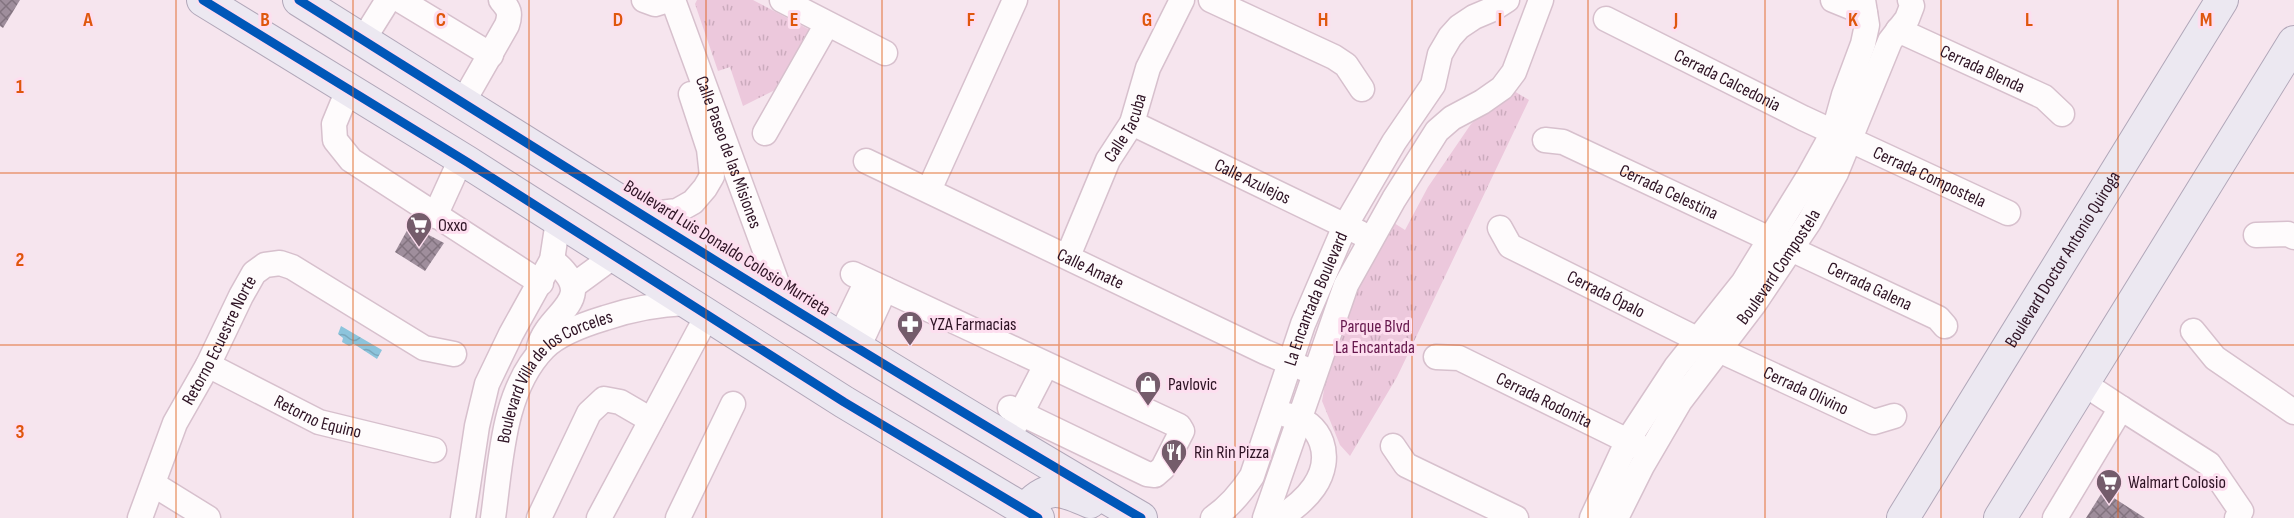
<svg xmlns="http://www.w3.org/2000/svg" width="2294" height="518" font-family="'Sofia Sans Condensed',sans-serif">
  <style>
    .grass { fill: url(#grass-tufts) }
    .water { fill: url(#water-waves) }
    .building { fill: url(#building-cross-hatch) }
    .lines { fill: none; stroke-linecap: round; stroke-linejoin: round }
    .minor-casing { stroke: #d7c0cd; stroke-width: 27 }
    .major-casing { stroke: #b1a7b9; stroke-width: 34 }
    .minor { stroke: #fefbfc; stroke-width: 24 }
    .major { stroke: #ece8f1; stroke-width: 32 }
    .cycleway-casing { stroke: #fddeef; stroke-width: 13 }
    .cycleway { stroke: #0057b8; stroke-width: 9 }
    .grid { fill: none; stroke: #df560d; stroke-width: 1.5; stroke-opacity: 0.55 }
    .labels { text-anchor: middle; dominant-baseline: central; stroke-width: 6; stroke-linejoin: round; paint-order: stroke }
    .street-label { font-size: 18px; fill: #2e1324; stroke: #fddeef }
    .poi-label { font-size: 18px; fill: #2e1324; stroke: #fddeef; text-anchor: start }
    .park-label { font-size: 18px; fill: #65174c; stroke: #fddeef }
    .grid-label { font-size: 20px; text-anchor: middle; font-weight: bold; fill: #df560d; stroke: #fddeef; stroke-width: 6; stroke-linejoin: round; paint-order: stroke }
  </style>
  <defs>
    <pattern id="grass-tufts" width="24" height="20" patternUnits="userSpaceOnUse" patternTransform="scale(1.5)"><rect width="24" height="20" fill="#ecc8dc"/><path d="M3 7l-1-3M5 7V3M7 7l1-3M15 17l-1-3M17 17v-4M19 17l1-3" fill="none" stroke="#cbabbd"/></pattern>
    <pattern id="water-waves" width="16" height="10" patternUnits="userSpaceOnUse" patternTransform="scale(1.5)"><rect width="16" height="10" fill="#8cc4dc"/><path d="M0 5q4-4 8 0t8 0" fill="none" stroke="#79a8bd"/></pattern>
    <pattern id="building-cross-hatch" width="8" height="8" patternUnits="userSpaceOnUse" patternTransform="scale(1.5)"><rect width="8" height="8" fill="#9f8e9c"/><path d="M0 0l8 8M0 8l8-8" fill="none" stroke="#82737f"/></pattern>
  </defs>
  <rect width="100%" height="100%" fill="#f6e5ee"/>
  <!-- grass -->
  <path class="grass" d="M697,0h56l57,30 -31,58 -36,18 -13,-39 -12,4 -23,-67z
    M1509,88l20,12 -132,277 -47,79 -10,-11 -18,-44 11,-62 58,-118 14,9 23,-43 43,-63z"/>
  <!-- water -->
  <path class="water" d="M341,326l41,24 -5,9 -23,-15 -5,2 -7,-4 1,-4 -5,-4z"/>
  <!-- building -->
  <path class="building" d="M0,0h20l-17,28 -3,-2z
    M410,225l34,18 -19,28 -30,-19z
    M2103,491l42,27h-59z"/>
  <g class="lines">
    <!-- minor casing -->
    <g class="minor-casing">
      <g id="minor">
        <path d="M400,0l91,55"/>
        <path d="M644,0l11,4 13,-4"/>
        <path id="s1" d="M673,0l112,305"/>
        <path d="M782,0l103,53"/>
        <path d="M1211,0l123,57 12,8 16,24"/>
        <path d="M1833,0l32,13"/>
        <path id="s2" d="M1606,19l197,99 205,95"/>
        <path id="s3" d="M1898,30l146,67 18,17"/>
        <path d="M363,40l25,-40"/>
        <path d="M348,90l-14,34 1,16 16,20 190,123"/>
        <path d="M463,102l44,-77c4,-12 2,-16 -6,-25"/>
        <path id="s4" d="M1132,123l228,110"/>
        <path d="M765,133l62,-109"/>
        <path id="s5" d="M1545,140l18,2 375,176 7,8"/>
        <path id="s6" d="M866,161l399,191 40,17"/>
        <path d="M929,190l86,-190"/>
        <path d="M644,215l33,-4 16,-9 12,-14 7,-12 -3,-27 -18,-55"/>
        <path d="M435,216l26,-57"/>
        <path id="s7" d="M1500,228l10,18 209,104 155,72 20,-6"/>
        <path d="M2256,235l32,-1 6,3"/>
        <path id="s8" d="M1068,256l40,-96 24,-37 16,-55 34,-68"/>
        <path d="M853,274l326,152 3,5 -19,37 -8,7 -8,-1 -137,-66"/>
        <path d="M573,286l41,-30"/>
        <path d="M2193,331l22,27 79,54"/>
        <path d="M840,337l27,-56"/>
        <path d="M539,347c9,-36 63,-47 13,-87"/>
        <path d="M858,348l27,-59"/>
        <path id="s9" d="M1436,357l23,1 181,89"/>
        <path id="s10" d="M208,365l111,57 115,28"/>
        <path d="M2083,383l38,25"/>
        <path d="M1014,427l32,-62"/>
        <path d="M1393,446l13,19 110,53"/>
        <path d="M153,484l55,34"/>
        <path id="s11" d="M140,518l35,-95 33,-58 33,-69 13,-23 11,-8 15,-2 12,4 132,81 30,6"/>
        <path d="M463,518l14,-92 10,-42 24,-50 41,-74 6,-39"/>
        <path id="s12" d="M493,518c8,-55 9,-127 51,-170 15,-15 41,-24 61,-30 27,-9 53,-14 81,-15"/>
        <path d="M539,518l50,-105 15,-14 16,3 31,18"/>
        <path d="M599,518l108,-202"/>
        <path d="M678,518l55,-114"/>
        <path id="s13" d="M1213,518c17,-12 28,-25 39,-42l51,-152 42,-98 49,-84 39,-57 7,-31 10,-17 9,-10 15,-10 19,-8 14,-9"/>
        <path d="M1265,518l81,-233 48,-86 43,-68 15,-13 30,-16 20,-14 12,-16 27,-72"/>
        <path d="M1279,518c13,-8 26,-18 35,-31 20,-29 9,-66 -27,-72"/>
        <path d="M1592,518l36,-78 48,-73 67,-84 66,-107 25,-45 10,-36 19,-51 4,-19 -4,-25"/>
        <path id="s14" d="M1616,518l26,-52 38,-65 74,-97 55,-82 27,-49 54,-132 17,-22 5,-13 -2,-6"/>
        <path d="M2055,518l66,-110 88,56 32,47 -4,7"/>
      </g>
    </g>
    <!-- major casing -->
    <g class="major-casing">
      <g id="major">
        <path d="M203,0l264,162 377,240 194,116"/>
        <path d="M299,0c279,175 558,352 842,518"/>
        <path d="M1025,510c22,-27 36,-21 65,-8"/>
        <path id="s15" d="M1903,518l319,-518"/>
        <path d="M2000,518l294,-476"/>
      </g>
    </g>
    <!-- minor -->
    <use href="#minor" class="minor"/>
    <!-- major -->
    <use href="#major" class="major"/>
    <!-- cycleway casing -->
    <g class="cycleway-casing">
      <path id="cycleway" d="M203,0l264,162 377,240 194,116
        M299,0c279,175 558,352 842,518"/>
    </g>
    <!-- cycleway -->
    <use href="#cycleway" class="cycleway"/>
  </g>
  <!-- grid -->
  <path class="grid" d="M176,0v518M353,0v518M529,0v518M706,0v518M882,0v518M1059,0v518M1235,0v518M1412,0v518M1588,0v518M1765,0v518M1941,0v518M2118,0v518M0,173h2294M0,345h2294"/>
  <!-- icons -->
  <defs>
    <g id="supermarket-pin" transform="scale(1.35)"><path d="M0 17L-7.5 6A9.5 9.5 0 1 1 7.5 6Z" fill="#745c6b" stroke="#fddeef"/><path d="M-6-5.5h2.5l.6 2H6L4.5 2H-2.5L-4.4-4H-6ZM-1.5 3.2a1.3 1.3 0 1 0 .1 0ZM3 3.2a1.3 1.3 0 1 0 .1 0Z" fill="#fff"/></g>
    <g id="pharmacy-pin" transform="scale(1.35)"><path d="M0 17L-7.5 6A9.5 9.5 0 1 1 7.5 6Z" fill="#745c6b" stroke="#fddeef"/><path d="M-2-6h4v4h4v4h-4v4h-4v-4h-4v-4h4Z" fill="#fff"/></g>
    <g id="shop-pin" transform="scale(1.35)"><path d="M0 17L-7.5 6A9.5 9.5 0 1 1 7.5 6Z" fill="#745c6b" stroke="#fddeef"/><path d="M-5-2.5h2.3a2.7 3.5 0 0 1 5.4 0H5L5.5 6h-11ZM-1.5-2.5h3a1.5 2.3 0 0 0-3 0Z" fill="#fff"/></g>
    <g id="restaurant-pin" transform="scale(1.35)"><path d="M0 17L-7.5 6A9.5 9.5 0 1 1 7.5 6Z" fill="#745c6b" stroke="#fddeef"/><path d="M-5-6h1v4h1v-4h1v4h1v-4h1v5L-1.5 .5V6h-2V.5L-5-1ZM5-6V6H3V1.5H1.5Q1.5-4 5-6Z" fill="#fff"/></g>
  </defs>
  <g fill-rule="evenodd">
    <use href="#supermarket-pin" x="419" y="225"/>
    <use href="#pharmacy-pin" x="910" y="324"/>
    <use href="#shop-pin" x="1148" y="384"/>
    <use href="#restaurant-pin" x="1174" y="452"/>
    <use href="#supermarket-pin" x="2109" y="482"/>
  </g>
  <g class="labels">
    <!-- street labels -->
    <g class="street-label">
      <text stroke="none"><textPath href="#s3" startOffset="93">Cerrada Blenda</textPath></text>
      <text stroke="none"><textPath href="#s2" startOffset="136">Cerrada Calcedonia</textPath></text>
      <text stroke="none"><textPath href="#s8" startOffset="141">Calle Tacuba</textPath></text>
      <text stroke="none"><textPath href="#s1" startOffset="162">Calle Paseo de las Misiones</textPath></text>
      <text stroke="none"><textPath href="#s2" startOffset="360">Cerrada Compostela</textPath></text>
      <text stroke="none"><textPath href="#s4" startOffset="134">Calle Azulejos</textPath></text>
      <text stroke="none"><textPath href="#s5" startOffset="135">Cerrada Celestina</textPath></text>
      <text transform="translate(727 248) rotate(32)">Boulevard Luis Donaldo Colosio Murrieta</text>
      <text stroke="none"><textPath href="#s15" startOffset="304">Boulevard Doctor Antonio Quiroga</textPath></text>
      <text stroke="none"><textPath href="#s14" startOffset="300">Boulevard Compostela</textPath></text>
      <text stroke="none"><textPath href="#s6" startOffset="249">Calle Amate</textPath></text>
      <text stroke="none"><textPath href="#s5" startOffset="357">Cerrada Galena</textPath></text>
      <text stroke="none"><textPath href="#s7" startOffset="128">Cerrada Ópalo</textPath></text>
      <text stroke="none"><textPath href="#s13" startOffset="246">La Encantada Boulevard</textPath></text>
      <text stroke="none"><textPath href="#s11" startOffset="195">Retorno Ecuestre Norte</textPath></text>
      <text stroke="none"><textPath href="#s12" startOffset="166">Boulevard Villa de los Corceles</textPath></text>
      <text stroke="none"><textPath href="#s7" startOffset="350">Cerrada Olivino</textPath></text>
      <text stroke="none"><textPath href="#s9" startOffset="118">Cerrada Rodonita</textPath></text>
      <text stroke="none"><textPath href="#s10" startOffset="122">Retorno Equino</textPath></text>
    </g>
    <!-- poi labels -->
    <g class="poi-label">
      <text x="438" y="225">Oxxo</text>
      <text x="930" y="324">YZA Farmacias</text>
      <text x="1168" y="384">Pavlovic</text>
      <text x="1194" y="452">Rin Rin Pizza</text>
      <text x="2128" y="482">Walmart Colosio</text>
    </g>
    <!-- park labels -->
    <g class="park-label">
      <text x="1375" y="326">Parque Blvd<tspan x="1375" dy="21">La Encantada</tspan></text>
    </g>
  </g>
  <g class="grid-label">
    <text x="88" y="26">A</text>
    <text x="265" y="26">B</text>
    <text x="441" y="26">C</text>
    <text x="618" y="26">D</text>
    <text x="794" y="26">E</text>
    <text x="971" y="26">F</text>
    <text x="1147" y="26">G</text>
    <text x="1323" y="26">H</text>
    <text x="1500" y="26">I</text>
    <text x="1676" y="26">J</text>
    <text x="1853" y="26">K</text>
    <text x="2029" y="26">L</text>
    <text x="2206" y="26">M</text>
    <text x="20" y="93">1</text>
    <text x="20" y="266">2</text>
    <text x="20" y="438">3</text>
  </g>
</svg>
